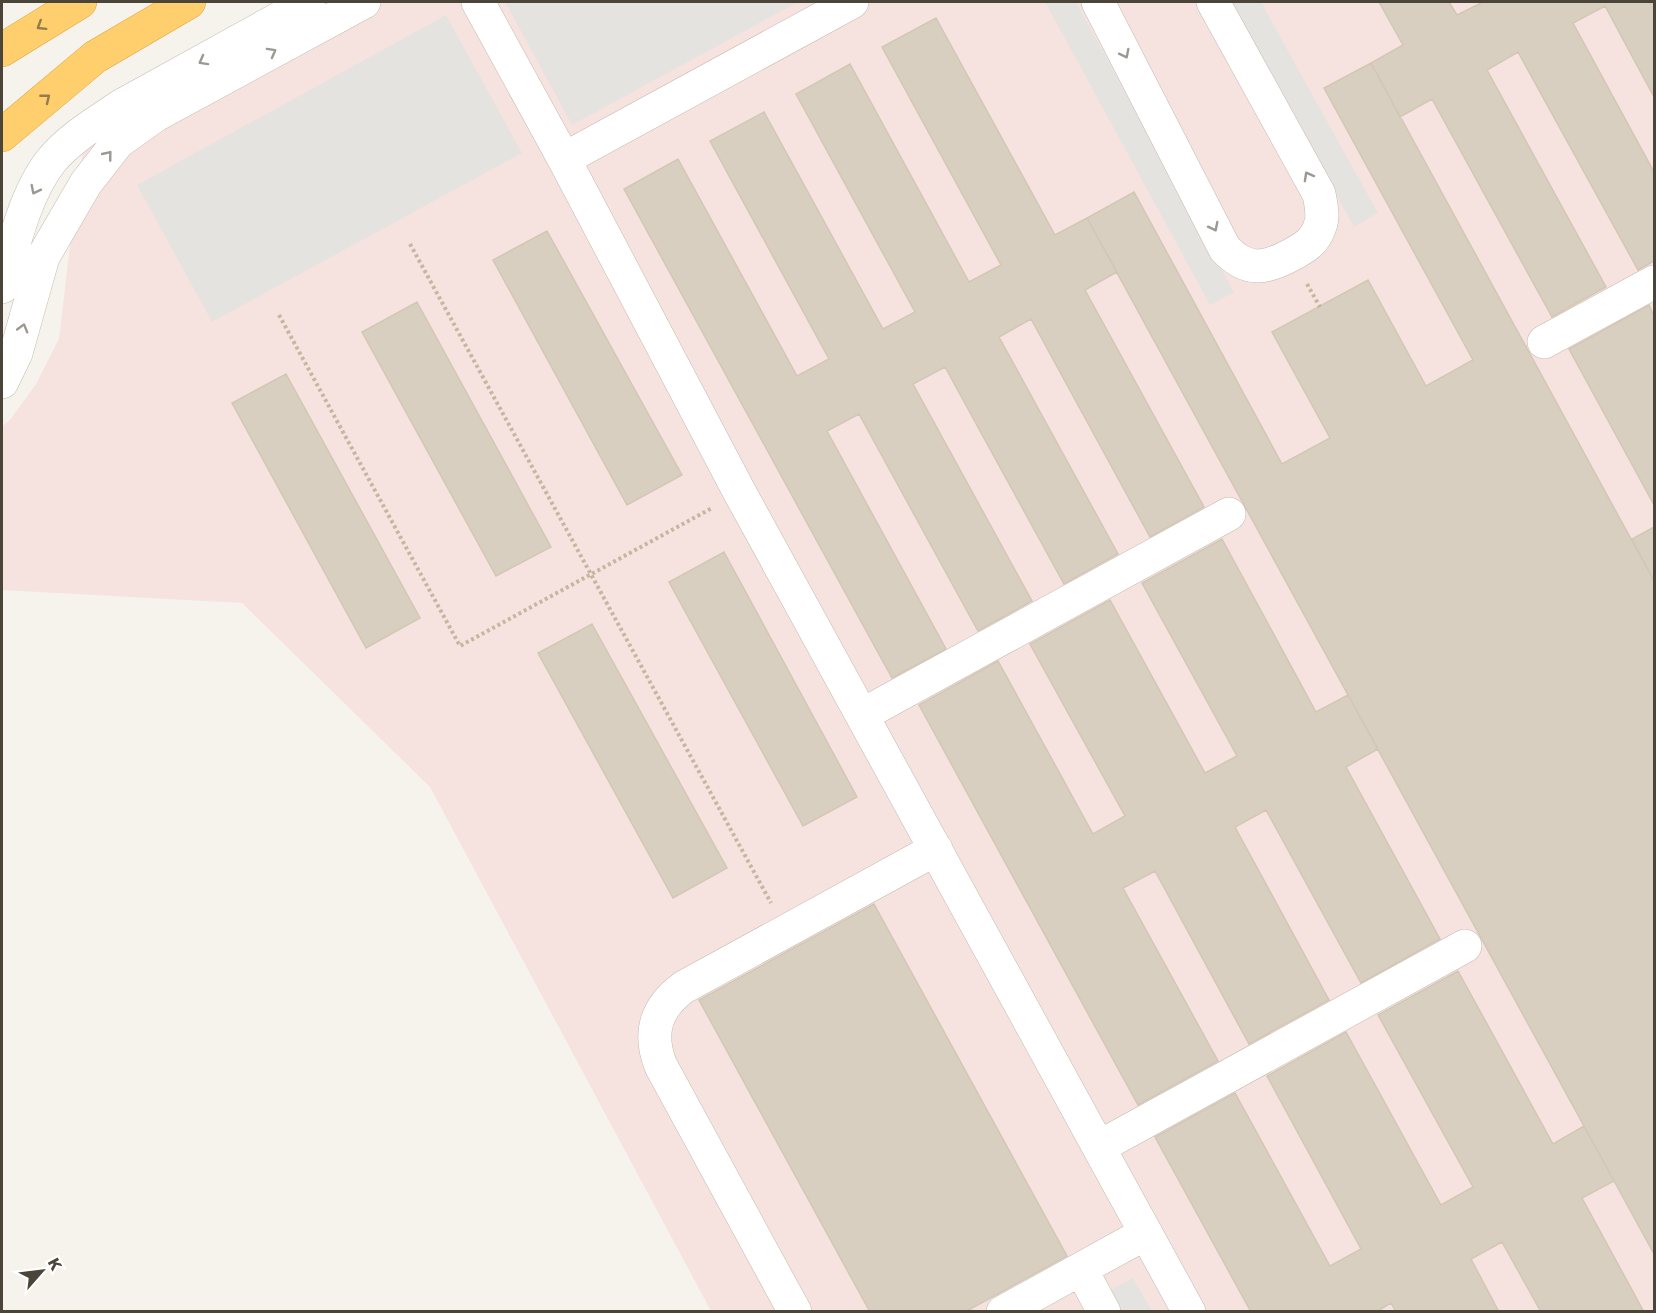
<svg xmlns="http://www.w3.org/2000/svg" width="1656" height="1313" font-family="'Golos Text',sans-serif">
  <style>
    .medical { fill: #f6e3e0 }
    .parking { fill: #e5e3e0 }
    .building { fill: #d8cfc1; stroke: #d3c7b4; stroke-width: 1.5 }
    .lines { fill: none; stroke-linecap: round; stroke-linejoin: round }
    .minor-casing { stroke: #c2bbae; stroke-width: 34 }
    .highway-casing { stroke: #e0a43c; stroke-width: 34 }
    .path { stroke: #c4b79f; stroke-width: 4; stroke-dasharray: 3 3; stroke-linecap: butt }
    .minor { stroke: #fff; stroke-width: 33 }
    .highway { stroke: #ffcf6e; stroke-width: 33 }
    .oneway { stroke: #937c4e }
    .oneway2 { stroke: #9c9892 }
  </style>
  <rect width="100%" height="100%" fill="#f6f3ec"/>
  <!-- medical -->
  <path class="medical" d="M285,2h1369v1309h-943l-281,-524 -188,-184 -240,-13v-164l8,-6 26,-36 23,-45 13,-110 16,-114z"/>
  <!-- parking -->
  <path class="parking" d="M505,2h293l-226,123z
    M1045,2h31l158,290 -24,13z
    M1230,2h31l117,211 -24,14z
    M446,15l76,138 -310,169 -75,-137z
    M1133,1278l19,33h-34l-11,-19z"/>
  <!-- building -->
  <path class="building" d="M1379,2h70l8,13 26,-13h171v95l-49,-91 -32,17 81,149v89l-16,9 -120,-218 -31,18 119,217 -54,30 -120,-218 -32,18 -29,-54 32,-18z
    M936,18l119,217 32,-17 30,54 -32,18 119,217 -54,30 -119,-218 -32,18 119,217 -54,30 -119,-217 -32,17 119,217 -54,30 -119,-217 -32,17 119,218 -54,29 -268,-489 54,-30 119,217 32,-17 -119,-218 54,-29 119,217 32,-17 -119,-218 54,-30 119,218 32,-17 -119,-218z
    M1371,63l283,518v673l-567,-1036 47,-26 148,272 48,-26 -58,-106 96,-52 58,106 47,-26 -149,-272z
    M547,231l135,244 -55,30 -134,-245z
    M417,302l134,245 -55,29 -134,-244z
    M1649,305l5,11v189l-85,-156z
    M286,374l134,244 -54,30 -134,-245z
    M1654,527v54l-22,-42z
    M1222,539l94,173 32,-17 30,54 -32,18 94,172 -79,44 -95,-173 -31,17 94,173 -80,44 -94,-173 -32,17 95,173 -80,44 -219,-400 79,-44 95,173 32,-18 -95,-172 80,-44 95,173 32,-17 -95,-173z
    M724,552l133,245 -54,29 -134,-244z
    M592,624l135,244 -54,30 -135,-245z
    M874,904l193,352 -102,56h-95l-171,-312z
    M1458,971l95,173 31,-18 30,55 -32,17 62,114h-103l-39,-70 -31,17 28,53h-103l-5,-9 -15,9h-125l-96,-175 80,-44 95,173 31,-17 -94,-173 79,-44 95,173 32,-18 -95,-172z"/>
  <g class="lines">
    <!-- minor casing -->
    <g class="minor-casing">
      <path id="minor" d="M478,2l86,157 176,334 449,819
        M1098,2l127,247c22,23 40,20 66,6 13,-7 24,-13 29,-29 4,-10 1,-21 -1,-32l-106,-192
        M564,159l288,-157
        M2,287c11,-40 23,-93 49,-126 18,-22 46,-39 70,-55l188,-104
        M1544,342l110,-60
        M2,382l14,-29 27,-96 43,-74 32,-41 38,-27 208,-113
        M862,715l367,-201
        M1099,1147l366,-201
        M1081,1269l23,43
        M795,1312l-134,-246c-13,-32 -6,-58 23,-79l252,-138
        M1003,1312l143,-79"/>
    </g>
    <!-- highway casing -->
    <g class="highway-casing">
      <path id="highway" d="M2,50l78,-48
        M2,135l93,-78 94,-55"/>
    </g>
    <!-- path -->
    <path class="path" d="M410,244l361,659
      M1307,284l13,23
      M279,315l181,331 252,-138"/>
    <!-- minor -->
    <use href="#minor" class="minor"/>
    <!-- highway -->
    <use href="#highway" class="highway"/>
  </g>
  <!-- one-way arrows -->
  <defs><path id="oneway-chevron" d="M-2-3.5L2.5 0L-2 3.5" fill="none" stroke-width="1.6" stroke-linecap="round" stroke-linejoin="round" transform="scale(1.5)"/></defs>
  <g class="oneway">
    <use href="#oneway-chevron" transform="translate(41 26) rotate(148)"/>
    <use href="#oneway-chevron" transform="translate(46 98) rotate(-39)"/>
  </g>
  <g class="oneway2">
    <use href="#oneway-chevron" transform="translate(272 52) rotate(-29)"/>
    <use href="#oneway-chevron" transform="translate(1125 54) rotate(63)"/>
    <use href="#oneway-chevron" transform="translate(203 61) rotate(151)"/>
    <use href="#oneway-chevron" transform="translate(108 155) rotate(-51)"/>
    <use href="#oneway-chevron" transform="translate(1308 176) rotate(-119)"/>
    <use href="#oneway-chevron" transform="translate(35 190) rotate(117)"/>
    <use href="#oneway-chevron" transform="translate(1214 227) rotate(63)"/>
    <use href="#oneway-chevron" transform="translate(23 328) rotate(-74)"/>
  </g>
  <!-- border -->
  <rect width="1656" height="1313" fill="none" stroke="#4b4439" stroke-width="6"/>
  <!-- north arrow -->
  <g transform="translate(42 1271) rotate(62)" stroke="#ffffff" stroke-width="4.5" paint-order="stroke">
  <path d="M0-4.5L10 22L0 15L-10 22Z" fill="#4b4439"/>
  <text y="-9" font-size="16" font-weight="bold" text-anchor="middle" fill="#4b4439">K</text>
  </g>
</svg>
